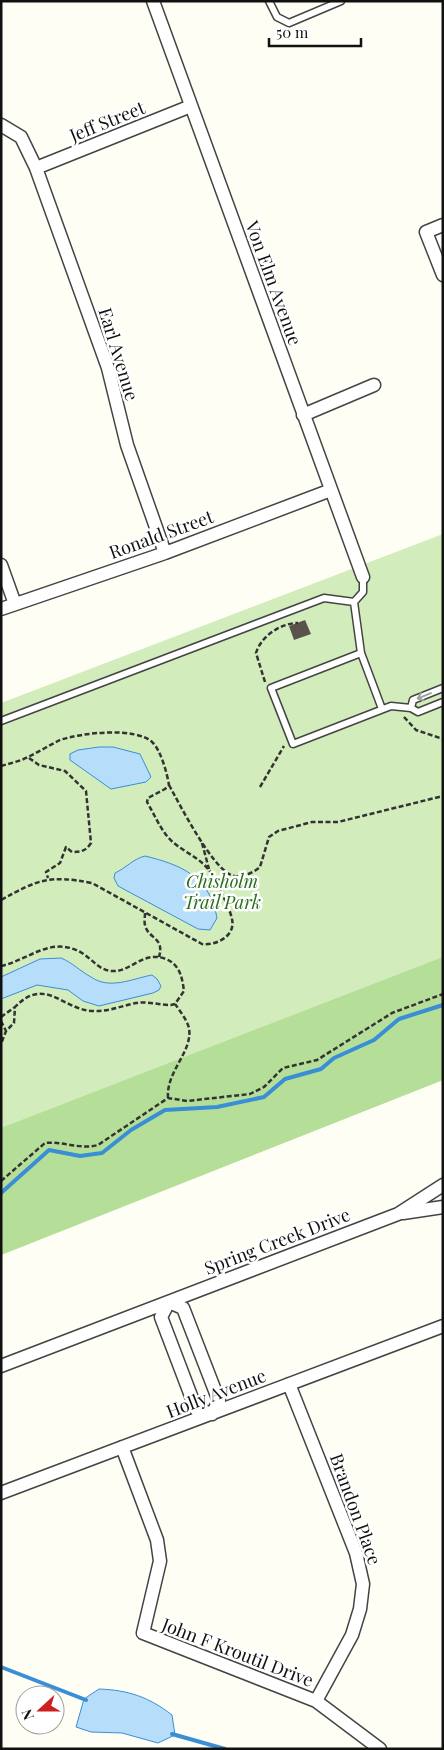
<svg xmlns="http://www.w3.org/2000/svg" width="444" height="1750" font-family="'Playfair Display',serif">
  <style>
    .green { fill: #d2edbb }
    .forest { fill: #b5df99 }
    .water { fill: #b6ddfa; stroke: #398ed5 }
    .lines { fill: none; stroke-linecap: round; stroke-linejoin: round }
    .stream { stroke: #398ed5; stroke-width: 4 }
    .building { fill: #5a534c }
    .service-casing { stroke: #444; stroke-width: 9 }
    .minor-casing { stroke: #444; stroke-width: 15 }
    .path { stroke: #333; stroke-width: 2.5; stroke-dasharray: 5 2.5; stroke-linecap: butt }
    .service { stroke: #fff; stroke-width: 6 }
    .minor { stroke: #fff; stroke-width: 12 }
    .oneway { stroke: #a0a0a0 }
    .labels { text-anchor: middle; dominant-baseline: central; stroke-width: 5; stroke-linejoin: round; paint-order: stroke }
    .street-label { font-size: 18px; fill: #111; stroke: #fff }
    .park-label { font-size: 18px; font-style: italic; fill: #286e1c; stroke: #fff }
  </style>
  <rect width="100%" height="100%" fill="#fffef5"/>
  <!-- green -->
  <path class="green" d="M443,534v546l-442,175v-552z"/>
  <!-- forest -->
  <path class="forest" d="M443,957v123l-442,175v-127z"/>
  <!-- water -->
  <path class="water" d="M99,747h14l27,7 11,23 -5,5 -35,7 -41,-29v-6l8,-4z
    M145,856c37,9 65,21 72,62l-7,12 -12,-1 -80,-43 -4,-8 1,-5c11,-5 18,-14 30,-17z
    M61,958c12,5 19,13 30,19 19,13 40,2 61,-2l5,4 4,7 -2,4 -6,3 -54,13 -16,-5 -15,-11 -31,-5 -36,14v-22l39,-18z
    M99,1689c29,1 50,8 73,26l3,20 -17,8 -36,-10 -31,-1 -15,-5 8,-28z"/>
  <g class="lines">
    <!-- stream -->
    <path class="stream" d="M1,1193l48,-43 31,6 22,-3 29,-23 34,-20 52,-3 47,-10 21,-18 36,-10 13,-11 40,-18 25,-21 44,-14
      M1,1667l85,33
      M172,1734l53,15"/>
  </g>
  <!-- building -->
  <path class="building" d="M305,620l6,14 -17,6 -5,-14z"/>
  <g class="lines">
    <!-- service casing -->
    <g class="service-casing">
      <path id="service" d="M269,1l8,16 12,6 52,-22
        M354,602l7,51 21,56
        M361,653l-90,35 22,56 98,-38 20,2 7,4 25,-10
        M411,708l2,-8 30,-12
        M1,721l323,-123 30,4 9,-10v-15"/>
    </g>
    <!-- minor casing -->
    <g class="minor-casing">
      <path id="minor" d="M153,1l210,576
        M1,125l20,12 15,31 72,200 19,77 38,108
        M36,168l155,-62
        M443,225l-17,7 17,43
        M303,415l71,-30
        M1,565l14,39
        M1,609l164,-56 166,-63
        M403,1213l40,-6
        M169,1302l14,6 36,93 -7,13 -16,-5 -35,-92z
        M1,1366l397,-152 45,-29
        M289,1384l67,169 7,31 -3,25 -8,26 -36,66
        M122,1447l35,93 3,21 -17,72 173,68 64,48
        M1,1493l442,-167"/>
    </g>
    <!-- path -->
    <path class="path" d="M265,682l-9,-29c5,-17 25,-30 42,-30
      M404,717l12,13 27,9
      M29,758l10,7 26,6 21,20 5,52c-5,8 -10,9 -19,9l-6,-5 -6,16 -14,9 2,6
      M1,766c10,-3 20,-5 29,-10 10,-5 20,-11 30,-16 20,-7 77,-14 93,3 8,8 14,30 16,42l-4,4 -17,9 -1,4c7,12 12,24 20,34 11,14 30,19 42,34 6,9 21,38 23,49 4,17 -16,27 -30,25l-110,-61c-43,-8 -53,-4 -91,17
      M169,785c11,20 42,81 62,90 9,4 22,-2 29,-8l9,-30 9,-6 34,-9h26l105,-26
      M260,787l24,-41
      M202,843l7,26
      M145,913c0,4 -1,9 0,12 3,14 20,12 14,32
      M1,966c28,-6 50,-31 81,-13 10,6 17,17 29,18 20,2 31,-21 55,-12 14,6 16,18 18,32l-9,13 -4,1c-11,0 -24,-4 -35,-2 -15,3 -28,9 -44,8 -30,-2 -47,-35 -77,-4l-1,16 -8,8 -5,13
      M1,1017l14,-10
      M1,1021l5,10
      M168,1098c-2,-27 25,-46 21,-70 -2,-8 -9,-17 -14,-24
      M1,1181l44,-38c18,-2 35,7 53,2l70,-47 19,3 63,-7 14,-7 19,-19 34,-8 75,-47 51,-19"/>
    <!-- service -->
    <use href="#service" class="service"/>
    <!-- minor -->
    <use href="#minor" class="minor"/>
  </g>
  <!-- one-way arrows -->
  <defs><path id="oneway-shaft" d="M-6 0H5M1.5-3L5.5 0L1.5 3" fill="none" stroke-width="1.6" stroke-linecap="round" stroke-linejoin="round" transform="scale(1.25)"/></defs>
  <use class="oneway" href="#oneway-shaft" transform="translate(424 696) rotate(158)"/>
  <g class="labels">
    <!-- street labels -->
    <g class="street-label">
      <text transform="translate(107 121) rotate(-22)">Jeff Street</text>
      <text transform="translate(274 283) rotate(70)">Von Elm Avenue</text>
      <text transform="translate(119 354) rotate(73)">Earl Avenue</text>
      <text transform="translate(161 534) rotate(-20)">Ronald Street</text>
      <text transform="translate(277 1241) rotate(-21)">Spring Creek Drive</text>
      <text transform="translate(216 1393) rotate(-21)">Holly Avenue</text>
      <text transform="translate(356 1509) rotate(70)">Brandon Place</text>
      <text transform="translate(238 1652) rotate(21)">John F Kroutil Drive</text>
    </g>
    <!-- park labels -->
    <g class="park-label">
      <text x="222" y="881">Chisholm<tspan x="222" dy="21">Trail Park</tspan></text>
    </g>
  </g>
  <!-- border -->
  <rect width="444" height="1750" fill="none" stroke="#111111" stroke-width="5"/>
  <!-- north arrow -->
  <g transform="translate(40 1710) rotate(249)"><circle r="24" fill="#ffffff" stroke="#a0a0a0"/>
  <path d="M0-4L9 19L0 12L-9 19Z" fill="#ca201f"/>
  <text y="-8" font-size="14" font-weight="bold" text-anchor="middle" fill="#111111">N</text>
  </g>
  <!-- scale -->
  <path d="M269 38v8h92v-8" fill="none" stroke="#111111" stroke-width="2.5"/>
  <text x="276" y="38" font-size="15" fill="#111111" stroke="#ffffff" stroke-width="4" paint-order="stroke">50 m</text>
</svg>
